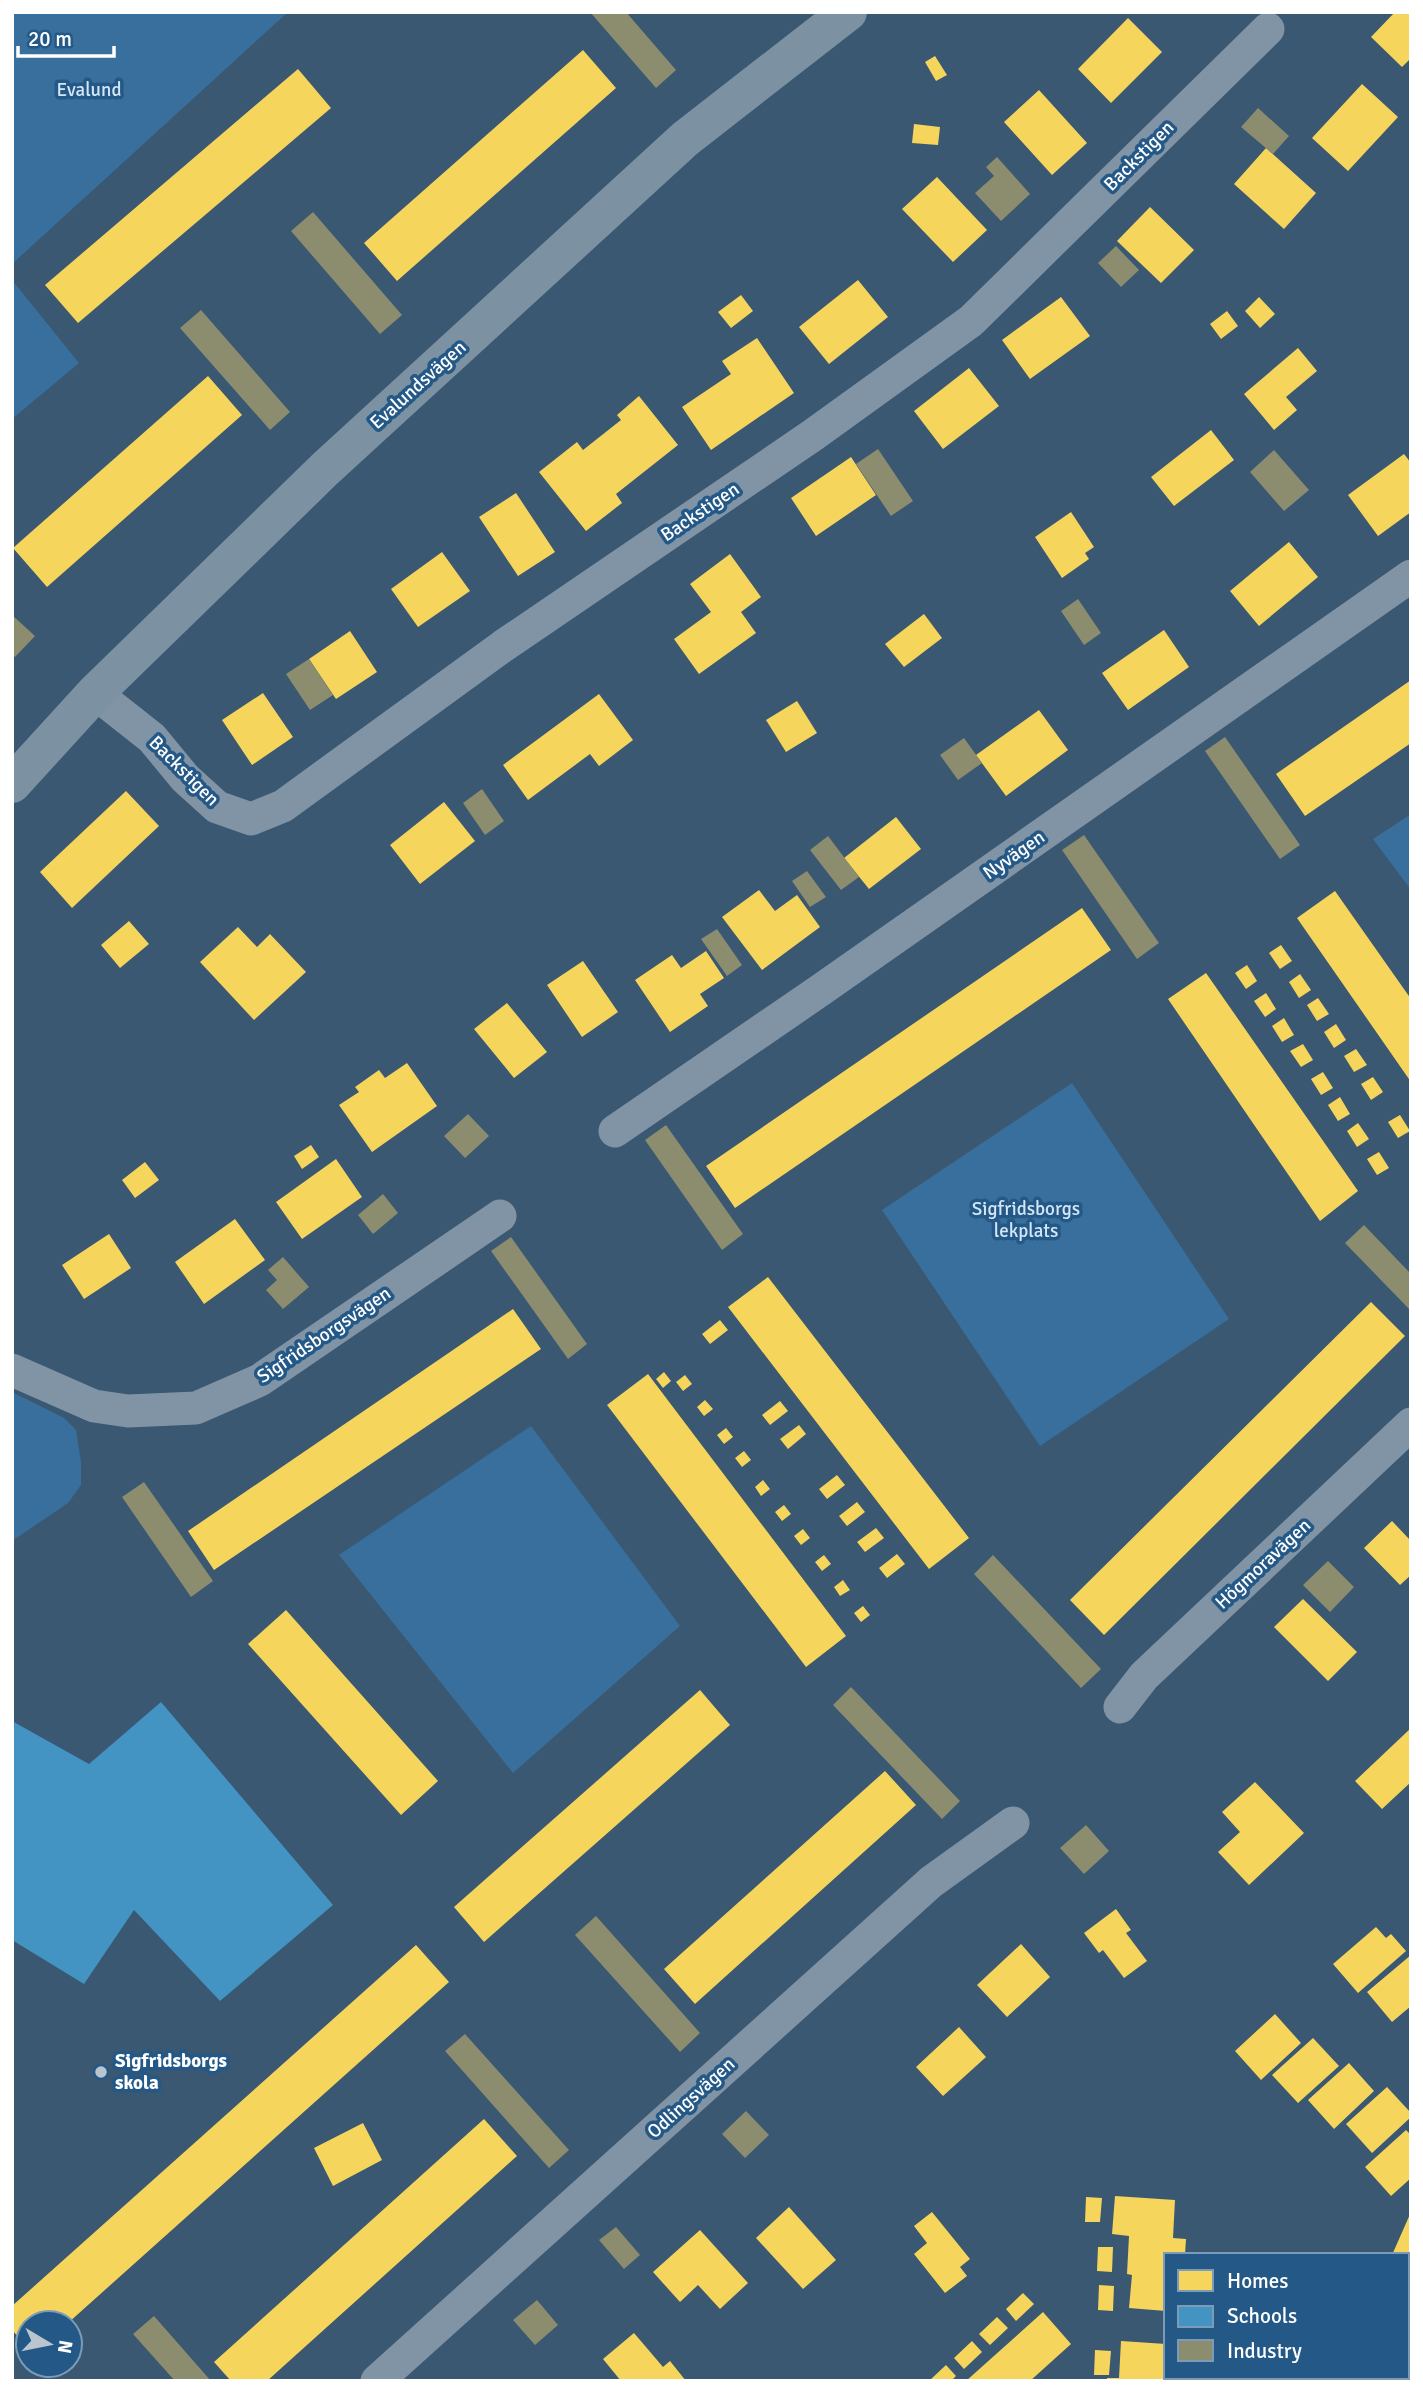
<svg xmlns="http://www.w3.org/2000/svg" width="1423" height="2393" font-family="Signika,sans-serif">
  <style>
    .green { fill: #386f9d }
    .homes { fill: #f6d55c }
    .schools { fill: #4393c3 }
    .industry { fill: #8c8c6e }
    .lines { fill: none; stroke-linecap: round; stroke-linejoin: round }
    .street { stroke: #8194a6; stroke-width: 33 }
    .secondary { stroke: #7c91a2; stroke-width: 38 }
    .poi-dot { fill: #bac5cd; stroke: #245987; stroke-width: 2.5 }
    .labels { text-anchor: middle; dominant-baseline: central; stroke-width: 7; stroke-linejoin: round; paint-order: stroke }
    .park-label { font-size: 19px; fill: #d3e7f7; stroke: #245987 }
    .street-label { font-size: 19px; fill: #fff; stroke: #245987 }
    .poi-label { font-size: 19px; font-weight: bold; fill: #fff; stroke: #245987; text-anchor: start }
  </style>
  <rect width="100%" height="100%" fill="#3a5871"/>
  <!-- green -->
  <path class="green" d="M12,12h276l-276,252z
    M12,280l67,83 -67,56z
    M1411,814v76l-38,-51z
    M1072,1083l157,236 -189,127 -158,-236z
    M12,1392l52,26 12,12 5,32v23l-13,18 -56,38z
    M531,1426l149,200 -167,147 -174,-218z"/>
  <!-- homes -->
  <path class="homes" d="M1395,12h16v46l-9,9 -31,-30z
    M1128,18l34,34 -51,51 -33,-34z
    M583,50l33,38 -219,193 -33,-38z
    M935,56l12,19 -11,6 -11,-19z
    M298,69l33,39 -253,215 -33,-38z
    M1362,84l36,33 -50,54 -36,-33z
    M1039,90l48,53 -35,32 -48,-53z
    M914,124l26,3 -2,18 -26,-2z
    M1266,148l50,45 -32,36 -50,-45z
    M937,177l50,53 -34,32 -51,-53z
    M1150,207l44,43 -33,33 -44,-42z
    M858,280l30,37 -59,47 -30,-37z
    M741,295l12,16 -22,17 -13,-16z
    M1061,297l29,39 -60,43 -28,-39z
    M1259,297l16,17 -15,14 -15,-17z
    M1227,311l11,15 -17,13 -11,-15z
    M757,338l37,55 -83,57 -29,-43 49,-33 -9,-13z
    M1298,348l19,23 -31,26 11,13 -23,20 -30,-36z
    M969,368l30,38 -56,43 -29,-38z
    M208,376l34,39 -195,172 -34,-39z
    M639,396l39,49 -62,49 6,9 -36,28 -47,-59 38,-30 6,8 38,-30 -4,-5z
    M1211,430l23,30 -60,46 -23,-29z
    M1404,454l7,9v49l-33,24 -30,-41z
    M851,457l25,38 -60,41 -25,-38z
    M516,493l39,59 -37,24 -39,-59z
    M1071,512l23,35 -9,6 4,6 -27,19 -27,-41z
    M1289,542l29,35 -59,49 -29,-35z
    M442,552l28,39 -52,36 -27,-38z
    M730,554l31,43 -20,15 15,21 -57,41 -25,-35 37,-27 -21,-28z
    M924,614l18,24 -38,29 -19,-23z
    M1164,630l25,37 -61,43 -26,-37z
    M350,631l27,41 -41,27 -27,-40z
    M1411,680v63l-106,73 -29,-42z
    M263,693l30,44 -41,28 -30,-45z
    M599,694l34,46 -34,26 -9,-12 -62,46 -25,-35z
    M797,701l20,32 -31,19 -20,-32z
    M1039,710l29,40 -62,46 -30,-41z
    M126,791l33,35 -87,82 -32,-36z
    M444,802l31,39 -55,43 -30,-39z
    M896,817l25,32 -52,40 -25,-31z
    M759,890l16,21 22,-16 23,32 -58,43 -40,-53z
    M1335,891l76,108v83l-114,-164z
    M1082,908l29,42 -376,258 -29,-42z
    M129,921l20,23 -29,24 -19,-23z
    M238,927l19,20 13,-13 36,38 -52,48 -54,-58z
    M1281,945l11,16 -12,8 -11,-16z
    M706,951l18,27 -24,16 8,12 -38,26 -35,-52 37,-25 9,13z
    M583,961l35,51 -36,25 -35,-52z
    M1247,965l10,16 -11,8 -11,-16z
    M1206,973l152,218 -38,30 -152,-222z
    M1300,974l11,16 -12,8 -10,-16z
    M1266,993l10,16 -11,8 -11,-16z
    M1318,998l11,16 -12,7 -10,-16z
    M507,1003l40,49 -33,26 -40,-49z
    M1284,1018l10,17 -12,7 -10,-16z
    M1336,1024l10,16 -12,8 -10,-16z
    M1303,1044l10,16 -12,7 -11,-16z
    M1356,1049l11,16 -13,7 -10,-16z
    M407,1063l30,43 -65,46 -33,-47 20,-13 -4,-5 24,-17 6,8z
    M1323,1072l10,16 -12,7 -10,-16z
    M1373,1077l10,15 -12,8 -10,-16z
    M1340,1097l10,17 -12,7 -10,-16z
    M1400,1115l10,16 -12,7 -10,-16z
    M1358,1123l11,16 -12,8 -10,-16z
    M311,1145l8,12 -17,12 -8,-13z
    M1379,1152l10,16 -12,7 -10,-16z
    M336,1159l26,38 -60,42 -26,-37z
    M145,1162l14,18 -24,18 -13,-18z
    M235,1219l30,41 -61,44 -29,-42z
    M109,1234l22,34 -47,31 -22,-34z
    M768,1277l201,261 -40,31 -201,-262z
    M1371,1302l34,34 -301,299 -34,-35z
    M513,1309l28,40 -327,221 -26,-39z
    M720,1320l8,10 -18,14 -8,-10z
    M664,1372l7,9 -8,7 -7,-9z
    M648,1374l198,262 -40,31 -199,-262z
    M685,1375l7,9 -9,7 -7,-9z
    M705,1400l8,9 -9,7 -7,-9z
    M780,1401l8,10 -18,14 -8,-10z
    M799,1425l7,9 -18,15 -8,-10z
    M726,1428l7,9 -9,7 -7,-9z
    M744,1451l7,9 -9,7 -7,-9z
    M837,1475l8,10 -18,14 -8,-10z
    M763,1480l7,9 -9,7 -6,-9z
    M857,1502l8,10 -18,14 -8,-10z
    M784,1505l7,9 -9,7 -7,-9z
    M1392,1521l19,20v34l-11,10 -36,-37z
    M876,1528l8,10 -19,14 -8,-10z
    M803,1529l7,9 -9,7 -7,-9z
    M897,1554l8,10 -18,14 -8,-10z
    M824,1555l7,9 -9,7 -7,-9z
    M843,1580l7,10 -10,6 -6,-9z
    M1303,1599l54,53 -29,29 -54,-54z
    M863,1606l7,9 -9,7 -7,-9z
    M286,1610l152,171 -37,34 -153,-171z
    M700,1690l30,35 -246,217 -30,-35z
    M1411,1728v54l-29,27 -27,-28z
    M885,1771l31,34 -221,199 -31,-35z
    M1255,1782l49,51 -55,52 -31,-33 22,-20 -18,-20z
    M1116,1909l15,21 -5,3 21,28 -23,17 -21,-28 -4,3 -15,-20z
    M1376,1927l10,11 5,-4 15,17 -48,42 -25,-29z
    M1021,1944l29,33 -43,40 -30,-32z
    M416,1945l33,37 -381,341h-40v25l-16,-18v-24z
    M1411,1955v51l-19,16 -25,-30z
    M1275,2014l26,29 -40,37 -26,-29z
    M959,2027l27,30 -43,39 -27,-29z
    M1313,2038l26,28 -41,37 -26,-28z
    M1349,2063l25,28 -40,38 -26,-29z
    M1387,2087l24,26v4l-39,36 -26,-29z
    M484,2119l33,37 -250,225h-36l-17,-19z
    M363,2123l19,37 -49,26 -19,-38z
    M1406,2130l5,5v43l-20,18 -26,-29z
    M1115,2196l60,4 -2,38 13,1 -1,16h-19v56l-37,-3 3,-33 -5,-1 2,-38 -17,-2z
    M1086,2197l16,1 -2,24h-15z
    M789,2207l47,53 -33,29 -47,-51z
    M932,2212l38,47 -10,8 7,9 -22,17 -31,-39 13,-11 -13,-17z
    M1411,2212v71l-4,-1v-27h-15z
    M700,2230l48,53 -28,26 -22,-24 -18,17 -27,-30z
    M1098,2247h15l-1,25 -15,-1z
    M1099,2285l15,1 -1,25 -15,-1z
    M1023,2293l11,11 -18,17 -10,-12z
    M1043,2312l28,32 -41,37h-64z
    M997,2317l11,11 -18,17 -11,-11z
    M634,2333l29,34 7,-6 16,20h-65l-18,-22z
    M972,2341l10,11 -18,17 -10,-11z
    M1121,2341l45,3v33h6v4h-65v-3h12z
    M1095,2350l16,1 -2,24h-15z
    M946,2365l10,11 -5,5h-22z"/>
  <!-- schools -->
  <path class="schools" d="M161,1702l172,203 -113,96 -86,-91 -50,74 -72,-44v-219l77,43z"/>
  <!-- industry -->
  <path class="industry" d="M590,12h36l50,58 -20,18z
    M1258,108l31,28 -16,18 -32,-27z
    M997,157l33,37 -29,27 -26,-28 19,-17 -8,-9z
    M313,212l89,103 -22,19 -89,-103z
    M1116,246l23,24 -18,17 -23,-24z
    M201,310l89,102 -20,18 -90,-102z
    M878,449l35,52 -22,15 -35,-52z
    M1274,450l35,40 -25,21 -34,-39z
    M1078,599l23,34 -17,12 -23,-34z
    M12,615l23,21 -20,21 -3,-2z
    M309,659l24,36 -23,15 -24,-36z
    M1225,737l75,108 -20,14 -75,-108z
    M964,738l18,25 -24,17 -18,-25z
    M482,789l22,32 -19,14 -22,-32z
    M1084,835l75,108 -22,16 -75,-109z
    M828,836l31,41 -18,13 -31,-40z
    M807,871l19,26 -16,10 -18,-26z
    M717,929l25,36 -15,11 -26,-37z
    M468,1114l21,22 -24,22 -21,-22z
    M666,1125l77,109 -21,16 -77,-110z
    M383,1194l15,19 -25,21 -15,-19z
    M1364,1225l47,49v37l-66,-68z
    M511,1237l76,107 -19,15 -77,-108z
    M283,1257l26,30 -26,22 -17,-19 11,-10 -9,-10z
    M144,1482l69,99 -22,16 -69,-100z
    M993,1555l108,114 -20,19 -107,-114z
    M1328,1561l26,26 -24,25 -27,-27z
    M851,1687l109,114 -18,18 -109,-114z
    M1086,1825l23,26 -25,23 -24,-26z
    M596,1916l104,117 -20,19 -105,-117z
    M465,2034l104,116 -20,18 -104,-117z
    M746,2111l23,24 -24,23 -23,-24z
    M616,2227l24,28 -16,14 -25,-29z
    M537,2300l21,25 -23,20 -22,-25z
    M154,2316l57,65h-36l-42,-47z"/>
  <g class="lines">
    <!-- street -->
    <path class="street" d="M95,693l57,45 33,40 32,29 34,12 32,-13 220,-160 310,-211 158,-114 297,-292
      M615,1131l207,-142 589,-413
      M12,1370l82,36 34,5 68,-3 64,-28 240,-164
      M1120,1707l24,-31 267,-252
      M377,2381l554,-499 82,-59"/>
    <!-- secondary -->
    <path class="secondary" d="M12,784l83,-91 230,-224 360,-330 163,-127"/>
  </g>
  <!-- markers -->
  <circle class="poi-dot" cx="101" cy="2072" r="7"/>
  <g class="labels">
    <!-- park labels -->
    <g class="park-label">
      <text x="89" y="90">Evalund</text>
      <text x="1026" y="1209">Sigfridsborgs<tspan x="1026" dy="22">lekplats</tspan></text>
    </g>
    <!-- street labels -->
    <g class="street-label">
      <text transform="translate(1139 156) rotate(-45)">Backstigen</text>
      <text transform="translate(418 385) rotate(-42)">Evalundsvägen</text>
      <text transform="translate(700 512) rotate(-34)">Backstigen</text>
      <text transform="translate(184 771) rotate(45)">Backstigen</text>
      <text transform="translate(1014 855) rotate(-35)">Nyvägen</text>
      <text transform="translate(324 1335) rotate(-34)">Sigfridsborgsvägen</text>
      <text transform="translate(1263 1564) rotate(-43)">Högmoravägen</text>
      <text transform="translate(691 2098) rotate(-42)">Odlingsvägen</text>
    </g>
    <!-- poi labels -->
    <g class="poi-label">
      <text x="115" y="2061">Sigfridsborgs<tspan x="115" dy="22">skola</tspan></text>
    </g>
  </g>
  <!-- border -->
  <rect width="1423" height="2393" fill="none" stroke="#ffffff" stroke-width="28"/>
  <!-- legend -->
  <rect x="1164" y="2253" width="245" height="126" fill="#245987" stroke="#7c9bb7" stroke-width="2"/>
  <rect x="1178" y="2270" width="35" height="21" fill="#f6d55c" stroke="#7c9bb7" stroke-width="2"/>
  <text x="1227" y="2288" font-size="21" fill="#ffffff">Homes</text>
  <rect x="1178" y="2306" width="35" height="21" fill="#4393c3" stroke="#7c9bb7" stroke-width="2"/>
  <text x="1227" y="2323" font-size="21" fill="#ffffff">Schools</text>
  <rect x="1178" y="2340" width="35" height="21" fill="#8c8c6e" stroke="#7c9bb7" stroke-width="2"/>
  <text x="1227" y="2358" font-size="21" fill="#ffffff">Industry</text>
  <!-- north arrow -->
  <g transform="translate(49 2344) rotate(100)"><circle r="33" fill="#245987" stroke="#7c9bb7" stroke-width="2"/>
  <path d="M0-5L12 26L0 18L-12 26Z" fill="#bac5cd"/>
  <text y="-10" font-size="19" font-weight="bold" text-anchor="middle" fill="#ffffff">N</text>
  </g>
  <!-- scale -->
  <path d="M18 46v10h96v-10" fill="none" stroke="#ffffff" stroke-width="3.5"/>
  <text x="28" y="46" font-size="21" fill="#ffffff" stroke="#245987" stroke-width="5" paint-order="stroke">20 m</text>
</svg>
